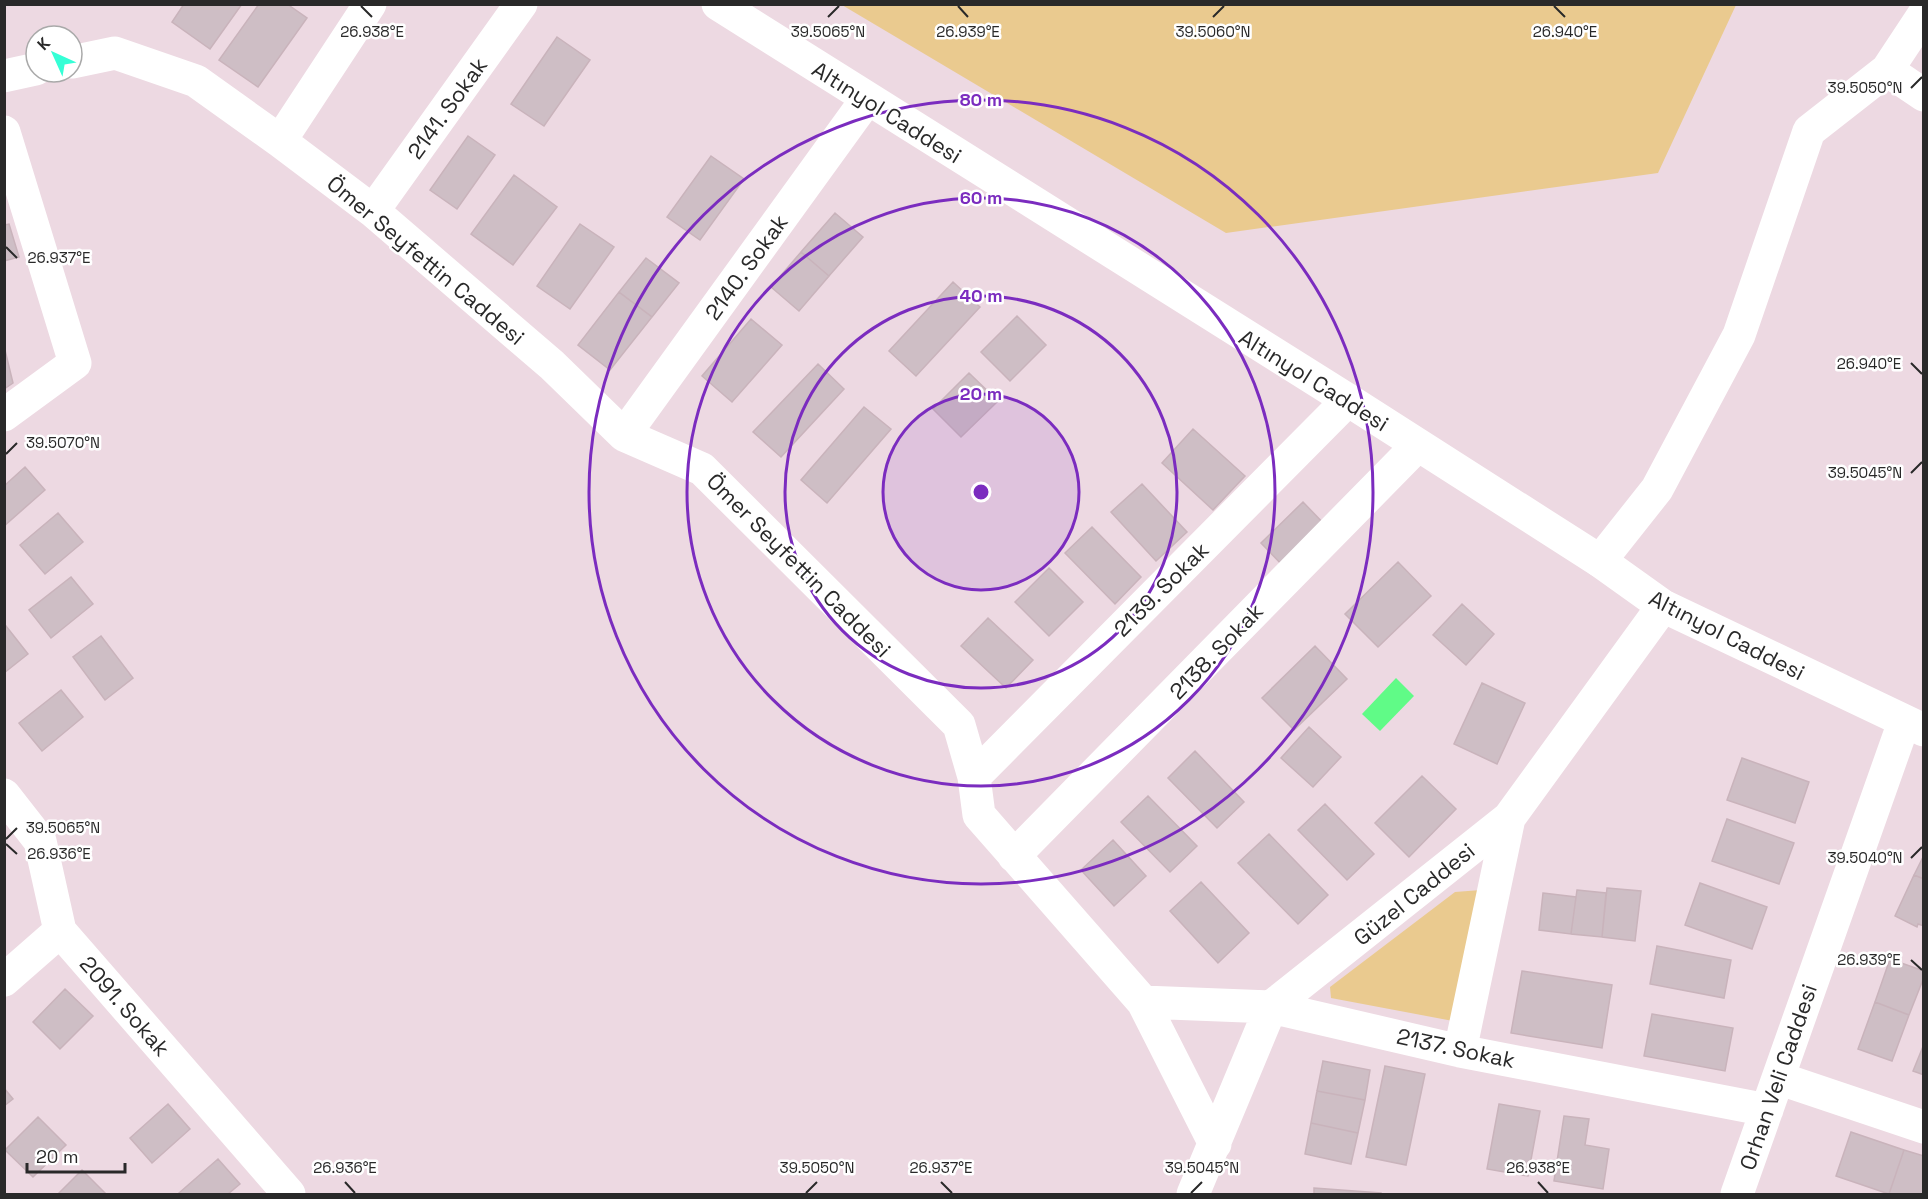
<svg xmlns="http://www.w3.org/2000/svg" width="1928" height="1199" font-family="'Space Grotesk',sans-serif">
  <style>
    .green { fill: #eaca8f }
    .water { fill: #60fb87 }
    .building { fill: #cebec5; stroke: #c9b3bb; stroke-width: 1.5 }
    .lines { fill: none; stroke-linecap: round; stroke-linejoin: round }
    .street { stroke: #fff; stroke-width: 33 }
    .secondary { stroke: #fff; stroke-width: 33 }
    .ticks { fill: none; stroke: #292929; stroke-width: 2 }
    .ring { fill: none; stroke: #7b2cbf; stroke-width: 3 }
    .labels { text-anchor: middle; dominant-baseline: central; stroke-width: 5; stroke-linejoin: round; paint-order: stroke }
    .street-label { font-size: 22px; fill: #292929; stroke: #fff }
    .ticks-label { font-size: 15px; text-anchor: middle; fill: #292929; stroke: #fff; stroke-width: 5; stroke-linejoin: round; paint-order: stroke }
    .centre { fill: #7b2cbf; stroke: #fff; stroke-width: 3 }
    .ring-label { font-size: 18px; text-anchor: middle; font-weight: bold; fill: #7b2cbf; stroke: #fff; stroke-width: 5; stroke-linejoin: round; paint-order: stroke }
  </style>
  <rect width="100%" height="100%" fill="#edd9e2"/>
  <!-- green -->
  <path class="green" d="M842,5h894l-78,168 -432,60z
    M1481,890l-28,131 -122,-23 -1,-11 125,-95z"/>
  <!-- water -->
  <path class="water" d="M1396,678l18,18 -34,35 -18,-17z"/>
  <!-- building -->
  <path class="building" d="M184,4h58l-32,45 -38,-27z
    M259,4h28l20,14 -49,69 -39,-27z
    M557,37l33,23 -46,66 -33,-22z
    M468,136l27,19 -38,54 -27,-19z
    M711,156l33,23 -44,61 -33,-23z
    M514,175l43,32 -44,58 -42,-31z
    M835,213l28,24 -34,39 -28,-24z
    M9,224l10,33 -15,4v-36z
    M580,224l34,23 -44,62 -33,-23z
    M801,252l28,24 -30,35 -28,-24z
    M646,258l33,25 -27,34 -33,-25z
    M953,282l27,25 -64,69 -27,-25z
    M619,292l33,25 -42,53 -32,-25z
    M1017,316l29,29 -36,36 -29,-29z
    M751,319l31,26 -50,57 -30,-26z
    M4,346l9,37 -9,6z
    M818,364l26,25 -63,68 -28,-25z
    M969,373l29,28 -37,36 -28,-28z
    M864,407l27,22 -64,74 -26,-23z
    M1193,429l52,47 -32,34 -51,-47z
    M25,467l20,23 -41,36v-40z
    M1142,484l45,48 -31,29 -45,-49z
    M1303,502l25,26 -42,41 -25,-26z
    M58,513l25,29 -38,32 -25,-29z
    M1092,527l49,50 -26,27 -50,-51z
    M1398,562l33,34 -53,51 -33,-33z
    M1049,568l34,34 -34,34 -34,-34z
    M71,577l22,27 -42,34 -22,-28z
    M1462,604l32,30 -28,31 -33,-30z
    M988,618l45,42 -27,28 -45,-42z
    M6,626l22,28 -24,19v-46z
    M101,636l32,42 -28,22 -32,-43z
    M1315,646l32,33 -53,51 -32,-32z
    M1482,683l43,20 -28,61 -43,-20z
    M61,690l22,27 -41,34 -23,-28z
    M1309,727l32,30 -28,30 -32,-29z
    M1195,751l49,51 -27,26 -49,-50z
    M1742,758l67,24 -14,41 -68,-23z
    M1422,776l34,33 -47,48 -34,-34z
    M1148,796l49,50 -27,26 -49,-50z
    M1325,804l49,50 -27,26 -49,-50z
    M1727,819l67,24 -15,41 -67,-23z
    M1269,834l59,61 -30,29 -60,-61z
    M1113,840l33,36 -32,30 -33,-36z
    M1924,855v24l-10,-4z
    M1914,875l10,4v47l-6,-2 -1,3 -22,-11z
    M1201,882l48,51 -31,30 -48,-52z
    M1700,883l67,24 -15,42 -67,-24z
    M1607,888l34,3 -6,50 -33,-4z
    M1577,890l29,3 -4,44 -31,-3z
    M1543,893l33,4 -5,37 -32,-4z
    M1657,946l74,14 -7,38 -74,-14z
    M1890,959l34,12v6l-15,38 -34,-13z
    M1522,971l90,14 -10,63 -91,-15z
    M65,989l28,27 -33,33 -27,-27z
    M1875,1002l34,13 -17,46 -34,-12z
    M1652,1014l81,14 -8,43 -81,-15z
    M1924,1044v31l-11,-4z
    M1323,1061l47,9 -5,30 -48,-9z
    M1385,1066l40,8 -19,91 -40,-8z
    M4,1088l9,11 -9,7z
    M1317,1091l48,9 -7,33 -47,-10z
    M168,1104l22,25 -38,34 -22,-25z
    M1499,1104l41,7 -12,65 -41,-7z
    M1564,1116l25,3 -4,26 24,4 -6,40 -49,-8z
    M38,1117l28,28 -33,32 -28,-27z
    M1311,1123l47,10 -7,31 -46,-10z
    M1851,1132l53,18 -15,44 -53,-18z
    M1904,1150l20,6v38h-35z
    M218,1159l22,25 -12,10h-48l-1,-1z
    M82,1170l24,24h-48z
    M1314,1188l67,5v1h-67z"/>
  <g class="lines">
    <!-- street -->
    <path class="street" d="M72,62l43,-9 81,28 84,60 93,70 179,154 72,70 78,34 257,256 15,52 5,38 164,187 72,142
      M1887,70l37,-56
      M4,76l32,-7
      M4,132l71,231 -71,52
      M280,141l90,-137
      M373,211l148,-207
      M624,435l243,-336
      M1600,561l57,-72 82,-154 70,-204 78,-61 37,25
      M974,777l374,-377
      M4,795l36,46 20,90 229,263
      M1014,856l403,-410
      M4,980l56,-49
      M1143,1002l128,5 189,44 307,59
      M1460,1051l49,-233
      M1778,1078l146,49
      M1193,1194l78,-187 238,-189 154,-212
      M1737,1194l167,-472"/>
    <!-- secondary -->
    <path class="secondary" d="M718,4l630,396 252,161 63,45 261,124"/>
  </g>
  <!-- ticks -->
  <path class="ticks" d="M361,6l11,11M958,6l10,11M1554,6l11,11M828,17l11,-11M1213,17l11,-11M1911,88l11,-11M6,247l11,11M1911,363l11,11M6,454l11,-11M1911,473l11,-11M6,839l11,-11M6,844l11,10M1911,858l11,-11M1911,960l11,10M345,1182l10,11M941,1182l11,11M1538,1182l10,11M806,1193l11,-11M1191,1193l11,-11"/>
  <!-- distance rings -->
  <circle cx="981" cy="492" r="98" fill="#7b2cbf" fill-opacity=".12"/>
  <g class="ring">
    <circle cx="981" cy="492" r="98"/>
    <circle cx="981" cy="492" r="196"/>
    <circle cx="981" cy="492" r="294"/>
    <circle cx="981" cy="492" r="392"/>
  </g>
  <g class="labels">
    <!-- street labels -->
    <g class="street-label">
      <text transform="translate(447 108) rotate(-54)">2141. Sokak</text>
      <text transform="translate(887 112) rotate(32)">Altınyol Caddesi</text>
      <text transform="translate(426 260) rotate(40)">Ömer Seyfettin Caddesi</text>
      <text transform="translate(746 267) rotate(-54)">2140. Sokak</text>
      <text transform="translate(1314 380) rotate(32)">Altınyol Caddesi</text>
      <text transform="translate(799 565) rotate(45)">Ömer Seyfettin Caddesi</text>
      <text transform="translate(1161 589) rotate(-45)">2139. Sokak</text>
      <text transform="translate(1727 635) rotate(27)">Altınyol Caddesi</text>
      <text transform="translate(1216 651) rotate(-46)">2138. Sokak</text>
      <text transform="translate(1414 894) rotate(-39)">Güzel Caddesi</text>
      <text transform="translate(125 1006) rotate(49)">2091. Sokak</text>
      <text transform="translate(1456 1048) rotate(12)">2137. Sokak</text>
      <text transform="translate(1778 1077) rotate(-71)">Orhan Veli Caddesi</text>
    </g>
  </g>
  <g class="ticks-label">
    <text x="372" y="37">26.938°E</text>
    <text x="828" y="37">39.5065°N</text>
    <text x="968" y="37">26.939°E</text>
    <text x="1213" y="37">39.5060°N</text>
    <text x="1565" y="37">26.940°E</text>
    <text x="1865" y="93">39.5050°N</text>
    <text x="59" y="263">26.937°E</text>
    <text x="1869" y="369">26.940°E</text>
    <text x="63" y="448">39.5070°N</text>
    <text x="1865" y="478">39.5045°N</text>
    <text x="63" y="833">39.5065°N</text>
    <text x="59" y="859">26.936°E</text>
    <text x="1865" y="863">39.5040°N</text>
    <text x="1869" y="965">26.939°E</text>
    <text x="1202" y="1173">39.5045°N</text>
    <text x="345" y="1173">26.936°E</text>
    <text x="817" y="1173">39.5050°N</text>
    <text x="941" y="1173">26.937°E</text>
    <text x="1538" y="1173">26.938°E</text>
  </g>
  <circle cx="981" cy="492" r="9" class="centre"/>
  <g class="ring-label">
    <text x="981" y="106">80 m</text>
    <text x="981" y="204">60 m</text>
    <text x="981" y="302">40 m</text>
    <text x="981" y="400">20 m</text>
  </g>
  <!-- border -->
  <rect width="1928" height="1199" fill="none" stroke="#292929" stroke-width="12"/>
  <!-- north arrow -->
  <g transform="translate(54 54) rotate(315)"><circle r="28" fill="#ffffff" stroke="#a9a9a9" stroke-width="1.5"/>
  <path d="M0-4.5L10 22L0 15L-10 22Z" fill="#35ffd6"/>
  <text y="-9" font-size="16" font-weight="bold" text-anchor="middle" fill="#292929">K</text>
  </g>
  <!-- scale -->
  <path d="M27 1163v9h98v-9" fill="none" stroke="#292929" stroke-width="3"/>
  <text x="36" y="1163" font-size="18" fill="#292929" stroke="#ffffff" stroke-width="4.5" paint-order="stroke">20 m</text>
</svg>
